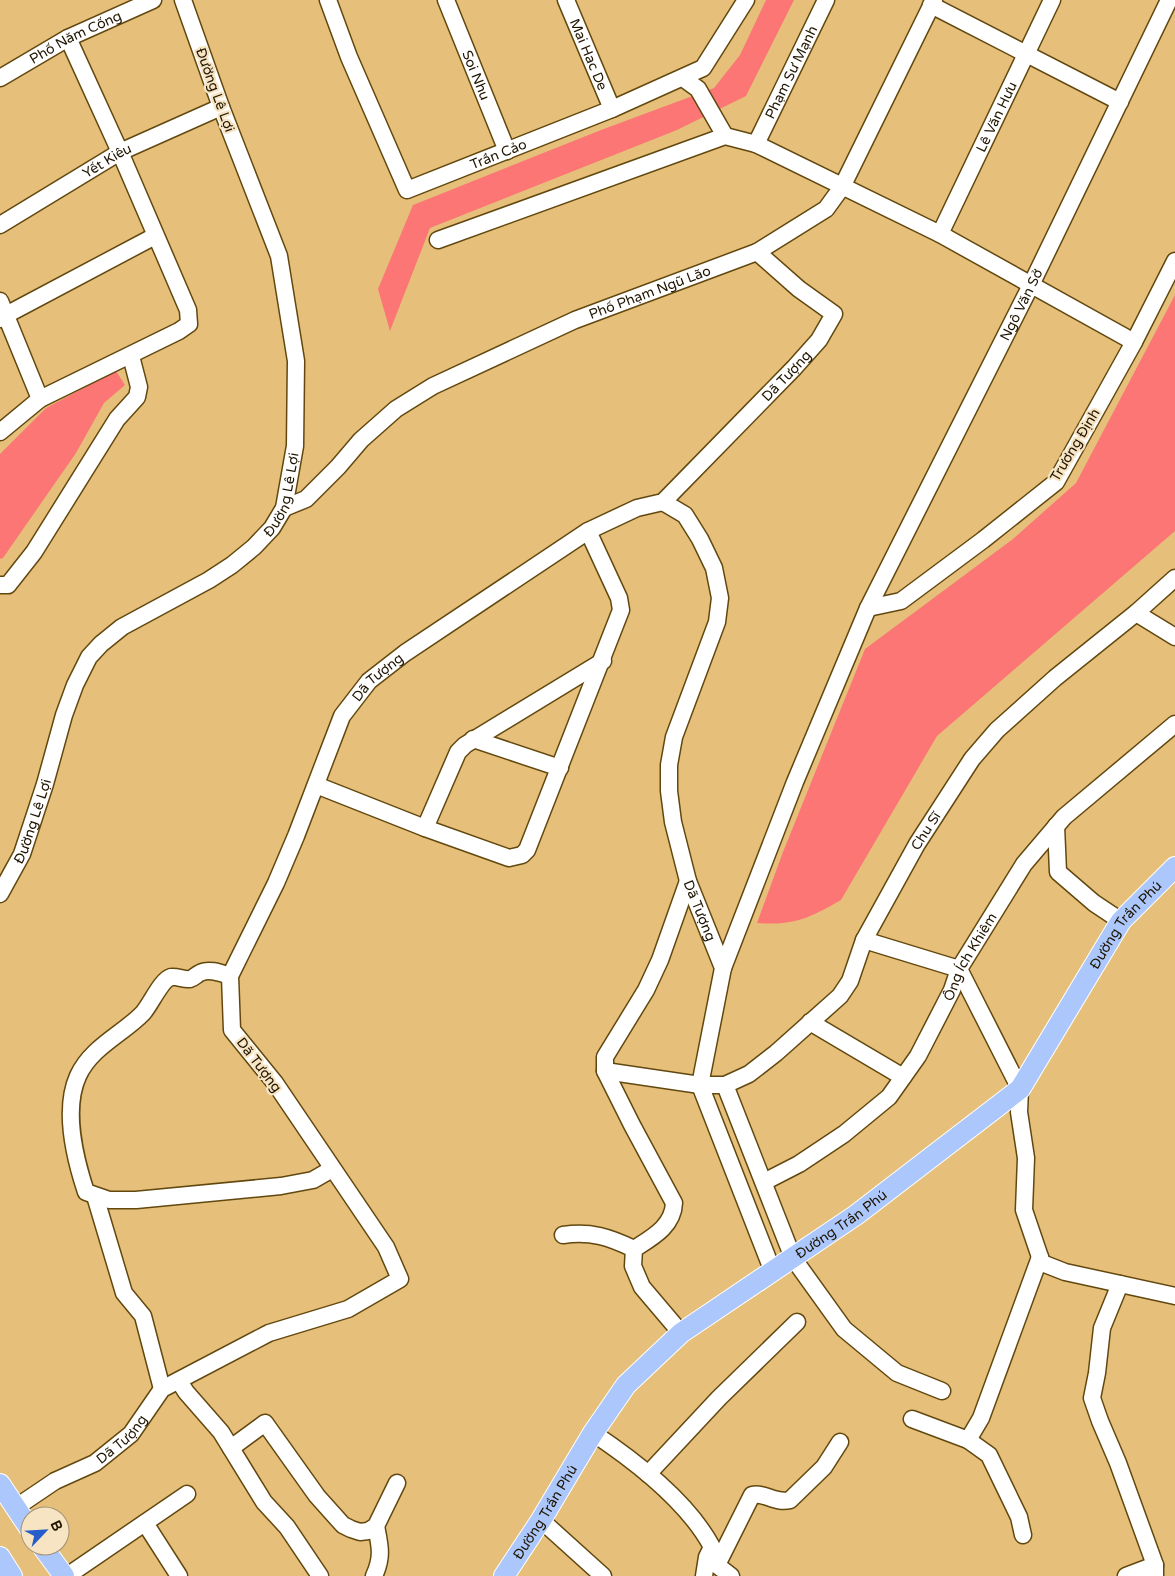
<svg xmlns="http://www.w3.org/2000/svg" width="1175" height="1576" font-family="'Varela Round',sans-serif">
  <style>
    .water { fill: #fb7675 }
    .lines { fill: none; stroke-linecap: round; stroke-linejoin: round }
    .minor-casing { stroke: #62480f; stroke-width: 19 }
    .major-casing { stroke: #fff; stroke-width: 22 }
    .minor { stroke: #fff; stroke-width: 16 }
    .major { stroke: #abc7fc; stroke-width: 20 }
    .labels { text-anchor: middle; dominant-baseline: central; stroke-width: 4.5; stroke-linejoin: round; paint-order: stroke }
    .street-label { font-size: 14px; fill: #1f1401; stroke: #f7e4c2 }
  </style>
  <rect width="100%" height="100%" fill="#e6c07a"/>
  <!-- water -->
  <path class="water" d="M766,0h28l-48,96 -69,34 -247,98 -40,103 -12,-42 35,-84 188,-75 113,-42 26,-33z
    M1175,295v236l-238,205 -96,164c-31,18 -48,26 -84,23l26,-71 82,-203 148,-110 63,-56z
    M116,371l9,14 -21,18 -28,50 -73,105 -3,1v-105l46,-46z"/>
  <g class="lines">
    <!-- minor casing -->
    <g class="minor-casing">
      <g id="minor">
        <path id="s1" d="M328,0l21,57 58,133 205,-81 91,-41 43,-68"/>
        <path id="s2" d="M446,0l61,151"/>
        <path id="s3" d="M566,0l46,109"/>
        <path d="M931,5l189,97"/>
        <path d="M684,77l3,4 11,8 27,47"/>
        <path id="s4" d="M0,78l68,-40 85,-38"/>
        <path id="s5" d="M756,144l70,-144"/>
        <path id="s6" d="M0,225l120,-73 101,-45"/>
        <path id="s7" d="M940,234l112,-234"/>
        <path d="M438,240l287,-104 31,8 184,90 194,108"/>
        <path d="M0,301l40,98"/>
        <path d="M0,319l6,-4 149,-79"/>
        <path d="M0,432l40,-33 139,-68 10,-7 -1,-14 -68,-158 -52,-114"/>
        <path id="s8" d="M663,502l22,13 15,24 14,29 6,30 -3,24 -43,115 -5,28v26l4,31 15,59 35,87 -23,117 73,187"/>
        <path id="s9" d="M284,508l22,-9 32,-32 23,-27 35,-31 37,-23 142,-66 182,-68 69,-43 16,-22 92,-187"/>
        <path d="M0,585h8l26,-33 83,-133 20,-22 2,-10 -8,-31"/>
        <path d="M868,608l33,-7 82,-61 73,-58 78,-140 41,-81"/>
        <path d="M1136,613l39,24"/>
        <path d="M473,739l87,29"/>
        <path d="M316,785l109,43 84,30 13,-3 5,-5 94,-240 -2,-12 -31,-67"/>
        <path d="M1056,826l2,46 36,31 27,18"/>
        <path d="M425,828l33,-76 7,-7 138,-84"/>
        <path id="s10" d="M0,894l22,-40 23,-70 19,-69 11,-30 14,-28 12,-13 21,-17 87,-47 23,-15 22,-18 18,-19 12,-20 11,-62 1,-85 -17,-105 -58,-149 -38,-107"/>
        <path d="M864,940l95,29 61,120 -1,23 7,46 -2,52 18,53 23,9 110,24"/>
        <path id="s11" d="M723,968l72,-186 73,-174 163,-323 138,-285"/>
        <path d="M230,976c-9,-3 -21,-8 -30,-3 -3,1 -6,5 -10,6 -6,1 -13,-3 -19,-2 -10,3 -20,27 -28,36 -20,21 -52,34 -65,63 -15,33 -3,83 8,116l23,8h27l145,-14 32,-6 19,-11"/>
        <path d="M810,1022l93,55"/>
        <path id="s12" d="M605,1071l95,14h25l24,-11 27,-21 64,-57 10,-15 14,-41 53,-96 55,-85 25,-29 58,-52 81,-65 39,-35"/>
        <path d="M725,1085l68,173 51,71 53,44 45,18"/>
        <path id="s13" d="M764,1182l35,-18 45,-30 45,-37 29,-41 34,-66 7,-21 65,-105 40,-47 111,-93"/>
        <path d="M95,1196l29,97 19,23 19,73"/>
        <path d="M563,1235c28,-4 46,2 71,14"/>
        <path d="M1120,1284l-18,44 -5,45 -5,25 8,23 18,42 37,102v11"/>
        <path d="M681,1333l-39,-46 -9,-21 1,-17c17,-11 39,-22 40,-46l-42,-78 -27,-54v-14l41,-67 14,-30 28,-79"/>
        <path d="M179,1381l7,11 35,40 43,70 23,25 33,49"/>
        <path d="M912,1419l56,21 21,15 30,62 4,18"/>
        <path d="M593,1433c42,28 95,69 119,114l-5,10 -3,19"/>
        <path d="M968,1440l13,-22 59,-161"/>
        <path d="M231,1448l34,-25 52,73 26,29 8,4 9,3 8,-1 8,-5 21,-43"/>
        <path d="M648,1474l71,-76 78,-76"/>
        <path id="s14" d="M15,1508l40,-27 40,-18 36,-29 31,-45 107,-56 79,-24 52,-30 -14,-32 -111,-164 -43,-53 -2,-54 46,-93 20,-47 46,-120 27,-35 36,-28 183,-122 49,-23 26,-6 131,-134 25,-28 15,-26 -35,-25 -42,-37"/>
        <path d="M541,1520l62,56"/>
        <path d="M145,1523l34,53"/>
        <path d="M709,1559l22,17"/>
        <path d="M717,1565l35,-70c13,-3 23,9 38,5l34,-33 16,-25"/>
        <path d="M67,1576l120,-82"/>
        <path d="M374,1576c9,-19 6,-30 2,-50"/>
        <path d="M1126,1576l29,-11"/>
      </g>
    </g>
    <!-- major casing -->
    <g class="major-casing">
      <g id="major">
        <path d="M0,1484l30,45"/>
        <path d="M42,1546l22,30"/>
        <path d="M0,1557l12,19"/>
        <path id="s15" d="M504,1576l37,-56 52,-87 33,-48 55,-52 175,-118 164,-126 101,-168 54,-54"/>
      </g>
    </g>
    <!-- minor -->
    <use href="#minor" class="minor"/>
    <!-- major -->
    <use href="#major" class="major"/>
  </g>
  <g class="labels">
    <!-- street labels -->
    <g class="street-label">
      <text stroke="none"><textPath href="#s4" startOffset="86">Phố Năm Cống</textPath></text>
      <text stroke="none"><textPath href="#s3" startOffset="59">Mai Hac De</textPath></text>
      <text stroke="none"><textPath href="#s5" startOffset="80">Phạm Sư Mạnh</textPath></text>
      <text stroke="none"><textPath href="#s2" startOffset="81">Soi Nhu</textPath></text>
      <text transform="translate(215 90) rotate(70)">Đường Lê Lợi</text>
      <text stroke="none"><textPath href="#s7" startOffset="130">Lê Văn Hưu</textPath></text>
      <text stroke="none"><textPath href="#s1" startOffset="304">Trần Cảo</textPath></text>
      <text stroke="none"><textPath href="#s6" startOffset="125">Yết Kiêu</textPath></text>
      <text stroke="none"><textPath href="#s9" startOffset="431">Phố Phạm Ngũ Lão</textPath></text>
      <text stroke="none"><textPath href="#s11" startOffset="728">Ngô Văn Sở</textPath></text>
      <text stroke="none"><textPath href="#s14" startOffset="1662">Dã Tượng</textPath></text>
      <text transform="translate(1075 445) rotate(-59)">Trương Định</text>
      <text stroke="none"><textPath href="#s10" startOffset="515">Đường Lê Lợi</textPath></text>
      <text stroke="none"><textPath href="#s14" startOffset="1148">Dã Tượng</textPath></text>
      <text stroke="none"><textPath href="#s10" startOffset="80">Đường Lê Lợi</textPath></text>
      <text stroke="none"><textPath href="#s12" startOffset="454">Chu Sĩ</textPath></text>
      <text stroke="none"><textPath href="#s8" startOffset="442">Dã Tượng</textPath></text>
      <text stroke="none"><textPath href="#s15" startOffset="916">Đường Trần Phú</textPath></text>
      <text stroke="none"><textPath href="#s13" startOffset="314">Ông Ích Khiêm</textPath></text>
      <text transform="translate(259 1065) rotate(53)">Dã Tượng</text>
      <text stroke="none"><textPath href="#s15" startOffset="496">Đường Trần Phú</textPath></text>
      <text stroke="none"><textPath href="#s14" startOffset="128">Dã Tượng</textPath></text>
      <text stroke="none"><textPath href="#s15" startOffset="76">Đường Trần Phú</textPath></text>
    </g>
  </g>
  <!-- north arrow -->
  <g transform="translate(45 1531) rotate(65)"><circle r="24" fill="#f7e4c2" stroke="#a19175"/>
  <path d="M0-4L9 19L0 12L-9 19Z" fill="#275dca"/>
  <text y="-8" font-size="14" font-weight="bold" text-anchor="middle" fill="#1f1401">B</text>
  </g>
</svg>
